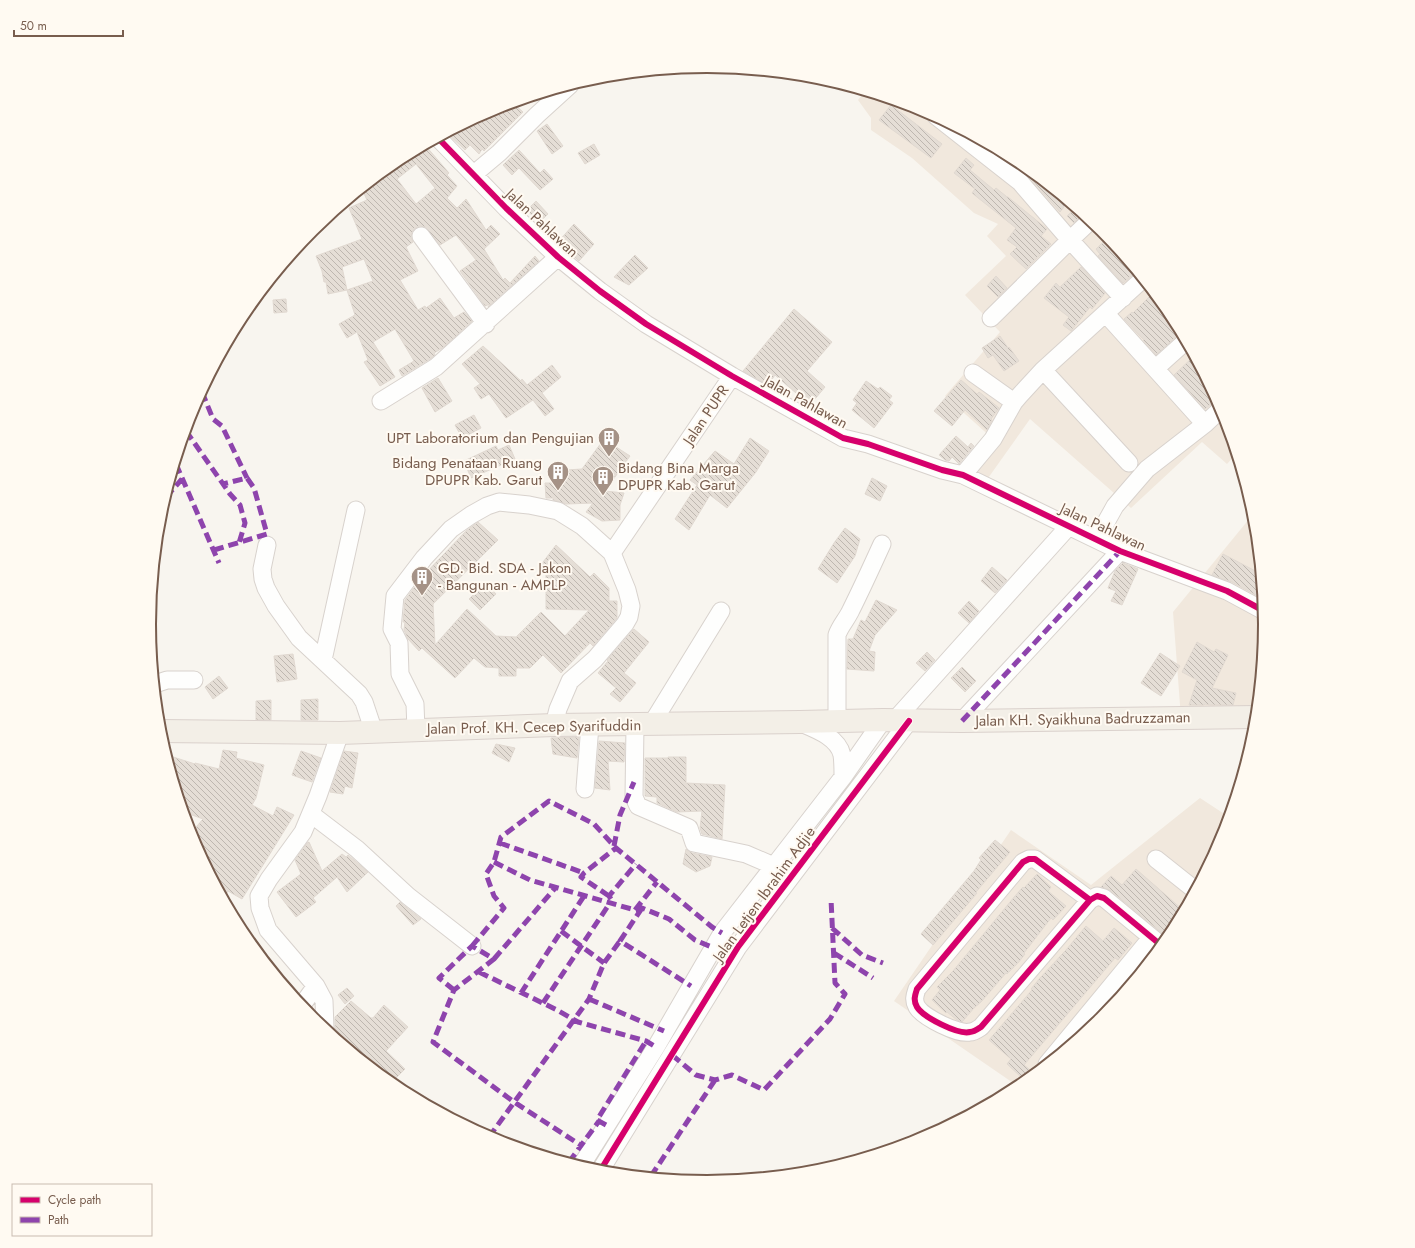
<svg xmlns="http://www.w3.org/2000/svg" width="1415" height="1248" font-family="Jost,sans-serif">
  <style>
    .residential { fill: #f1e8dd }
    .building { fill: url(#building-back-hatch); stroke: #e1d9d1; fill-rule: evenodd }
    .lines { fill: none; stroke-linecap: round; stroke-linejoin: round }
    .minor-casing { stroke: #d8d2cd; stroke-width: 19 }
    .major-casing { stroke: #dad1cc; stroke-width: 24 }
    .minor { stroke: #fefefd; stroke-width: 17 }
    .major { stroke: #f3efe7; stroke-width: 22 }
    .quiet { stroke: #8e44ad; stroke-width: 5; stroke-dasharray: 10 5; stroke-linecap: butt }
    .cycleway-casing { stroke: #fffaf2; stroke-width: 8 }
    .cycleway { stroke: #d6006c; stroke-width: 6 }
    .labels { text-anchor: middle; dominant-baseline: central; stroke-width: 4; stroke-linejoin: round; paint-order: stroke }
    .street-label { font-size: 15px; fill: #785d4e; stroke: #fffaf2 }
    .poi-label { font-size: 15px; fill: #785d4e; stroke: #fffaf2; text-anchor: end }
    .rim { fill: none; stroke: #785d4e; stroke-width: 2 }
  </style>
  <defs>
    <pattern id="building-back-hatch" width="6" height="6" patternUnits="userSpaceOnUse"><rect width="6" height="6" fill="#e5ded6"/><path d="M-1 5l2 2M0 0l6 6M5-1l2 2" fill="none" stroke="#beb7b0"/></pattern>
  </defs>
  <rect width="100%" height="100%" fill="#f8f5ef"/>
  <!-- residential -->
  <path class="residential" d="M865,91l56,18 97,51 84,70 70,84 51,97 13,43 -9,10 -25,-22 -71,66 -101,-89 -44,62 -20,-11 27,-31 -48,-43 55,-64 -35,-37 41,-39 -19,-20 11,-12 -24,-11 -62,-55 -41,-28v-12l-13,-18z
    M1254,513l11,111 -9,94h-75l-8,-106z
    M1200,798l29,19 -6,21 -52,96 -69,85 -83,68 -125,-86 117,-171 80,55z"/>
  <!-- building -->
  <path class="building" d="M513,103l10,9 -39,39 -2,-2 -3,5 -9,-9 -5,5 -18,-17 47,-25z
    M891,105l51,39 -11,14 -52,-38z
    M547,124l16,22 -11,8 -15,-23z
    M594,144l6,11 -15,9 -7,-11z
    M425,145l24,28 -2,2 10,11 -10,12 10,10 9,-9 20,31 5,-5 9,9 -16,15 19,31 2,-2 5,5 25,-27 4,5 -51,46 2,-3 -5,2 -25,-35 16,-11 -20,-25 -16,10 -15,-18 -5,-1 -5,2 -3,4 -1,5 2,5 -7,5 12,24 -18,9 18,30 7,-4 1,2 14,-10 14,20 10,-6 8,9 -28,26 -10,6 1,2 -5,4 -28,17 -3,-6 15,-9 -19,-32 -22,13 22,35 -15,9 -16,-24 4,-2 -11,-28 -10,6 -8,-14 16,-9 -8,-25 26,-9 -9,-22 -22,8 5,23 -19,4 -2,-12h-2l-2,-11 -6,-15 46,-17 -13,-31 18,-8 -5,-11 29,-17 -3,-4 10,-8zM416,164l19,24 -19,16 -19,-25z
    M519,150l21,23 4,-4 9,10 -13,11 -21,-22 -7,7 -9,-10z
    M966,158l8,7 -4,5 24,20 2,-2 11,9h1l39,32 -6,7 10,8 -25,25 -16,-15 7,-7 -10,-7 9,-12 -44,-35 3,-4 -21,-16z
    M1035,174l22,19 10,10 -7,9 -29,-33z
    M536,201l12,13 -9,9 -12,-13z
    M1076,208l7,6 -9,9 -7,-7z
    M574,224l20,20 -15,17 -21,-19z
    M1108,237l29,34 -14,12 -25,-27 2,-2 -4,-5z
    M635,255l13,13 -19,17 -15,-8z
    M1081,267l24,26 -13,16 -2,-2 -19,24 -8,-6 6,-8 -25,-19 12,-15 4,4z
    M996,276l11,12 -9,9 -11,-11z
    M1153,293l13,14 -2,2 10,10 7,13 -25,23 -13,-15h1l-20,-21 8,-7 1,1z
    M286,299l1,13 -13,1 -1,-13z
    M794,309l38,33 -25,29 18,16 -15,18 -35,-30 -7,10 -25,-14z
    M1000,336l8,12 1,-1 10,14 -15,10 -11,-16 -5,3 -6,-10z
    M483,346l38,35 1,-2 5,6 25,-20 9,12 -19,16 12,16 -9,7 -12,-16 -27,18 -17,-24 -8,5 -7,-11 6,-4 -18,-20z
    M1194,356l23,43 -12,10 -31,-34z
    M438,378l14,23 -17,11 -13,-24z
    M961,380l16,14 2,-2 20,16 -8,11 1,1 -5,10 -22,-20 -13,16 -18,-15z
    M866,381l12,8 2,-2 12,9 -3,4 4,3 -19,25 -22,-18 5,-7 -4,-3z
    M474,415l7,13 -19,10 -7,-13z
    M956,436l12,11 3,-4 3,3 -15,18 -7,-7 -3,4 -4,-1 -6,-5z
    M750,438l19,13 -13,21 -29,36 -17,-13 -21,35 -14,-11 22,-34 -7,-5 25,-29 19,13z
    M604,439l26,17 -25,35 19,2 -4,12v15l-18,1 -16,-9 7,-9 -27,1 -13,-4v-2h-7l-1,-15h8l-2,-12 31,-2z
    M509,445l6,14 -44,19 -7,-17 32,-15 2,4z
    M872,478l15,8 -7,15 -15,-7z
    M478,522l20,18 -65,64 2,41 32,-36 29,27 20,1 25,-25 24,24 24,-26 -43,-1v-37l-6,-6 16,-21 34,32 4,-4 15,15v13h8v17l-24,28 -3,-3 -29,30 -18,-18 -13,13h-14v8h-17v-8l-14,-1 -11,-9 -19,20 -33,-30 -3,3 -11,-12 -4,-9 1,-8h-2l2,-22 17,-23 44,-46z
    M845,528l15,11 -5,17 -18,27 -19,-14 16,-26z
    M1223,554l38,20 2,25 -31,-17 -20,-7z
    M1123,563l15,6 -16,36 -11,-4 5,-10 -8,-3 7,-17z
    M992,567l15,13 -12,13 -14,-12z
    M486,583l10,11 -16,16 -11,-11z
    M876,600l21,10 -22,25 -6,16 6,1 -1,19 -27,-2 1,-30h5l8,-19 4,2z
    M969,601l10,10 -10,12 -11,-10z
    M634,629l15,13 -25,31 12,10 -16,19 -10,-8 6,-6 -18,-15 10,-12 -1,-1z
    M1197,642l17,10 2,-3 12,6 -16,33 24,5 -3,12h-23l-5,-1 -1,1h-15l8,-25 -15,-8z
    M927,652l8,8 -10,11 -9,-8z
    M1160,653l20,13 -19,30 -20,-13z
    M293,654l4,25 -20,3 -3,-26z
    M962,667l14,14 -11,11 -14,-14z
    M219,676l9,12 -15,11 -8,-12z
    M318,699v21h-17v-20z
    M271,700v20h-15v-19z
    M579,737l-2,21 -24,-4 -2,-16z
    M599,741l26,2 -1,19 -16,-1 2,29 -15,-2z
    M496,744l19,4 -6,14 -17,-9z
    M223,750l14,2 -1,6 28,7 -8,33 -4,7 21,11 4,-9 17,8 -52,84 -14,-8 -4,7 -32,-61 -1,-4 12,-14 -19,-7 -17,-57 28,9v-1l24,6z
    M301,751l20,7 -9,24 -20,-7z
    M344,751l14,2 -6,35 -7,-2 -2,8 -13,-2z
    M668,757h18v26l39,2 -3,54 -20,-5 -2,-6 2,-17 -25,1 -20,-9v-6l-12,-1v-38h23z
    M995,840l15,12 -34,40 1,1 -44,52 -12,-11 53,-63 7,-11 -2,-2z
    M309,842l13,29 20,-17 4,3 2,-2 20,17 -21,20 -10,-15 -24,21 3,4 -20,15 -19,-25 24,-18 -6,-14 12,-17z
    M686,849l6,4 20,4 -2,9 -14,6 -13,-8z
    M1136,869l48,42 -16,27 -58,-48 -9,-3 10,-11 11,9z
    M1037,874l14,13 -3,4 18,15 -13,14 -2,-2 -27,35 1,1 -7,9 -11,11 -1,-1 -25,29 -7,6 -12,14 -5,-2 -10,-8 -1,1 -14,-13 8,-10 -3,-3 16,-16 62,-75 8,-9 1,1z
    M400,902l2,2 19,15 -8,6 -17,-19z
    M1086,926l17,15 11,-13 18,15 -14,17 -3,-2 -91,107 5,4 -8,8 -14,-13 4,-5 -22,-19 43,-50 -1,-1 9,-11 26,-28z
    M347,988l7,8 -9,8 -7,-9z
    M351,1001l20,17h2l11,-13 24,22 -22,24 19,18 -11,11 -19,-18 -4,4 -23,-18 3,-3 -16,-17v-11z"/>
  <g class="lines">
    <!-- minor casing -->
    <g class="minor-casing">
      <path id="minor" d="M936,116l84,66 50,58 53,58
        M438,138l68,70 52,49 42,34 46,33 86,52 111,62 25,6 74,26 21,5 157,76 107,40 37,20
        M474,174l25,-21 38,-38 33,-30
        M421,236l65,88
        M1106,314l99,110
        M991,318l79,-78 21,-20
        M1156,368l30,-27
        M1043,370l86,93
        M973,373l41,29
        M381,401l55,-34 122,-110
        M963,475l30,-36 21,-37 6,-7 23,-25 100,-91
        M1094,538l11,-14 10,-18 32,-37 58,-45 17,-16
        M267,545l-5,24 1,10 3,9 10,18 23,32 60,56 5,8 10,30
        M612,553l120,-177
        M323,660l33,-150
        M155,684l12,-4h27
        M894,721l175,-195
        M962,721l158,-170
        M837,722v-87c3,-9 10,-16 14,-25 11,-22 21,-44 31,-66
        M801,723c14,6 37,14 41,32 1,6 1,15 1,22
        M635,725l-1,72 4,9 51,22 5,15 52,11 28,12
        M651,725l70,-114
        M416,730l-1,-26 -15,-30 -1,-31 -7,-14 3,-33 29,-38 27,-29 20,-14 16,-9 12,-4 30,3 29,6 24,15 30,27 15,37 4,16 -2,11 -4,7 -30,35 -25,22 -12,28 -4,16
        M585,789l5,-64
        M311,814l46,35 51,47 64,50
        M1156,859l39,31
        M1090,900l-55,-41h-6l-6,3 -106,127c-2,6 -4,11 0,18 6,10 41,28 53,25 4,0 8,-3 11,-5l109,-127 7,-4 7,2 58,48
        M302,1005l14,-19
        M325,1028l-1,-27 -8,-15 -48,-56 -8,-22 -1,-12 10,-17 34,-47 15,-36 22,-63
        M1047,1064l104,-126
        M581,1166l75,-119 66,-114 121,-156 40,-57
        M600,1171l138,-224 171,-226"/>
    </g>
    <!-- major casing -->
    <g class="major-casing">
      <path id="major" d="M160,731l180,2 214,-8 246,-3 83,-2 79,1 294,-4"/>
    </g>
    <!-- minor -->
    <use href="#minor" class="minor"/>
    <!-- major -->
    <use href="#major" class="major"/>
    <!-- quiet -->
    <path class="quiet" d="M202,392l11,27 9,7 25,52
      M186,431l44,63 10,11 5,18 -6,20
      M176,464l43,99
      M166,497l16,-18
      M214,550l53,-16 -13,-46 -7,-10 -24,6
      M962,721l158,-170
      M500,843l84,30
      M614,846l6,-31 14,-33
      M494,862l36,18 105,30 7,-2 27,11 26,21 19,8
      M609,896l-28,-19 3,-4 32,-25
      M611,899l-2,-3 27,-32
      M642,908l-22,33 71,45
      M635,910l22,-28
      M832,928l30,27 21,8
      M561,931l43,32
      M472,946l32,-38 -10,-12 -8,-22 8,-12 7,-25 48,-36 45,23 22,24 96,79 10,6
      M834,953l39,25
      M494,959l62,-72
      M479,972l78,38 21,12 68,19 10,6
      M454,990l-15,-12 33,-32 22,13 -40,31 -21,52 81,60 68,44
      M521,993l63,-97
      M589,999l75,32
      M543,1003l67,-100
      M672,1055l24,20 19,5 17,-5 32,15 66,-71 15,-25 -10,-11 -4,-84
      M606,1125l-9,-5 49,-79
      M489,1137l100,-138 15,-36 16,-22
      M569,1162l30,-41
      M651,1176l64,-96"/>
    <!-- cycleway casing -->
    <g class="cycleway-casing">
      <path id="cycleway" d="M438,138l68,70 52,49 42,34 46,33 86,52 111,62 25,6 74,26 21,5 157,76 107,40 37,20
        M1090,900l-55,-41h-6l-6,3 -106,127c-2,6 -4,11 0,18 6,10 41,28 53,25 4,0 8,-3 11,-5l109,-127 7,-4 7,2 58,48
        M600,1171l138,-224 171,-226"/>
    </g>
    <!-- cycleway -->
    <use href="#cycleway" class="cycleway"/>
  </g>
  <!-- icons -->
  <defs>
    <g id="building-pin" transform="scale(1.15)"><path d="M0 17L-7.5 6A9.5 9.5 0 1 1 7.5 6Z" fill="#a59286" stroke="#fffaf2"/><path d="M-4-6H4V6H1V3H-1V6H-4ZM-2.5-4.3h1.7v1.8h-1.7ZM.8-4.3h1.7v1.8H.8ZM-2.5-1h1.7V.8h-1.7ZM.8-1h1.7V.8H.8Z" fill="#fff"/></g>
  </defs>
  <g fill-rule="evenodd">
    <use href="#building-pin" x="609" y="438"/>
    <use href="#building-pin" x="558" y="472"/>
    <use href="#building-pin" x="603" y="477"/>
    <use href="#building-pin" x="422" y="577"/>
  </g>
  <g class="labels">
    <!-- street labels -->
    <g class="street-label">
      <text transform="translate(542 223) rotate(43)">Jalan Pahlawan</text>
      <text transform="translate(806 402) rotate(29)">Jalan Pahlawan</text>
      <text transform="translate(706 415) rotate(-56)">Jalan PUPR</text>
      <text transform="translate(1103 527) rotate(25)">Jalan Pahlawan</text>
      <text transform="translate(1083 719) rotate(-1)">Jalan KH. Syaikhuna Badruzzaman</text>
      <text transform="translate(534 727) rotate(-1)">Jalan Prof. KH. Cecep Syarifuddin</text>
      <text transform="translate(764 894) rotate(-54)">Jalan Letjen Ibrahim Adjie</text>
    </g>
    <!-- poi labels -->
    <g class="poi-label">
      <text x="594" y="438">UPT Laboratorium dan Pengujian</text>
      <text x="542" y="463">Bidang Penataan Ruang<tspan x="542" dy="17">DPUPR Kab. Garut</tspan></text>
      <text x="618" y="468" text-anchor="start">Bidang Bina Marga<tspan x="618" dy="17">DPUPR Kab. Garut</tspan></text>
      <text x="438" y="568" text-anchor="start">GD. Bid. SDA - Jakon<tspan x="438" dy="17">- Bangunan - AMPLP</tspan></text>
    </g>
  </g>
  <!-- crop -->
  <path d="M0 0H1415V1248H0ZM156 624a551 551 0 1 1 1102 0a551 551 0 1 1-1102 0Z" fill="#fffaf2" fill-rule="evenodd"/>
  <path class="rim" d="M156 624a551 551 0 1 1 1102 0a551 551 0 1 1-1102 0Z"/>
  <!-- legend -->
  <rect x="12" y="1184" width="140" height="52" fill="#fffaf2" stroke="#c9bbb0"/>
  <rect x="20" y="1197" width="20" height="6" fill="#d6006c" stroke="#c9bbb0"/>
  <text x="48" y="1204" font-size="12" fill="#785d4e">Cycle path</text>
  <rect x="20" y="1217" width="20" height="6" fill="#8e44ad" stroke="#c9bbb0"/>
  <text x="48" y="1224" font-size="12" fill="#785d4e">Path</text>
  <!-- scale -->
  <path d="M14 30v6h109v-6" fill="none" stroke="#785d4e" stroke-width="2"/>
  <text x="20" y="30" font-size="12" fill="#785d4e" stroke="#fffaf2" stroke-width="3" paint-order="stroke">50 m</text>
</svg>
